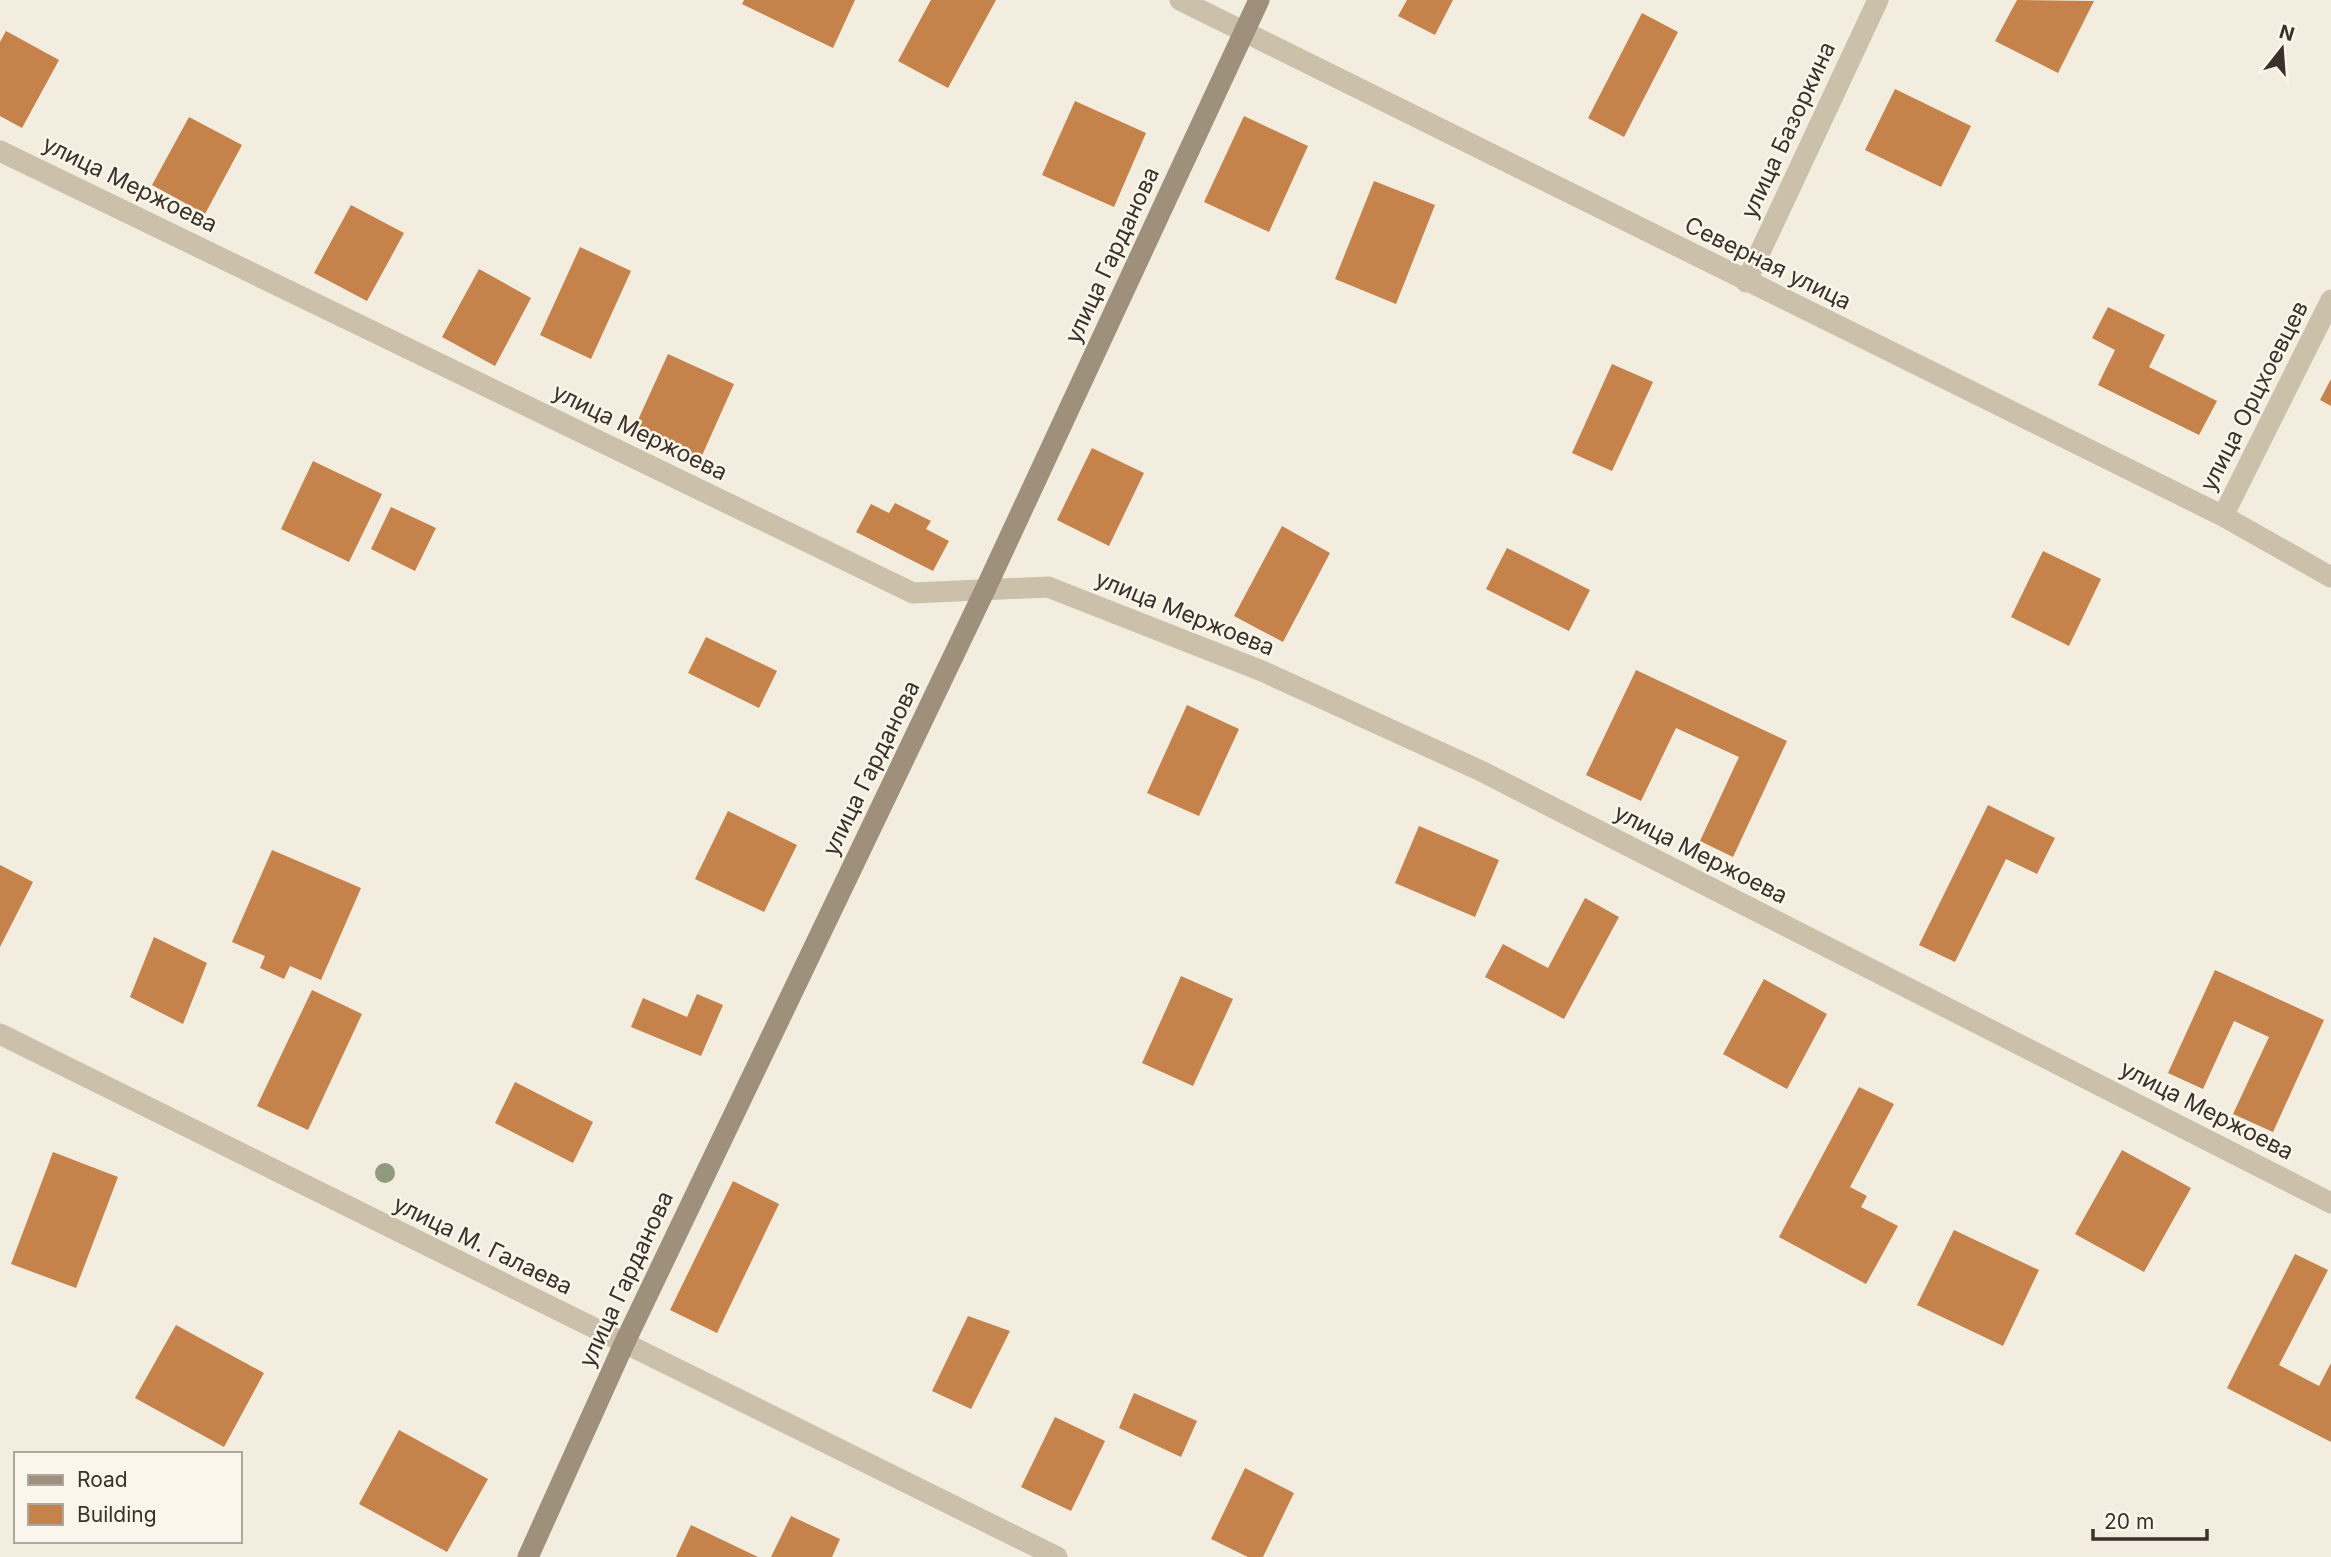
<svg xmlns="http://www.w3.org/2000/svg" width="2331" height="1557" font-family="Inter,sans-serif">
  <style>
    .building { fill: #c5824a }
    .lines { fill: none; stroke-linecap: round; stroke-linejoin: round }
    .street { stroke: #cbc0aa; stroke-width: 21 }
    .secondary { stroke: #9f907b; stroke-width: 21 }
    .tree { fill: #909a7d }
    .labels { text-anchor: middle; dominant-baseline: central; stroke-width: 5; stroke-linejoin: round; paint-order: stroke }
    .street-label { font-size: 23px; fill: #39312a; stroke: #faf6eb }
  </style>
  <rect width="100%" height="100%" fill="#f3eddf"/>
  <!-- building -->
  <path class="building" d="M744,0h111l-22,48 -91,-44z
    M931,0h65l-48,88 -50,-27z
    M1407,0h46l-18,35 -37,-19z
    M2017,0l77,1 -36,72 -63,-32z
    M1642,13l36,19 -54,105 -36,-19z
    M6,31l53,29 -37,68 -22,-12v-74z
    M1895,89l76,37 -30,61 -76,-37z
    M1075,101l71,32 -32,74 -72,-32z
    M1244,116l64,30 -39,86 -65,-30z
    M189,117l53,28 -37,69 -53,-29z
    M1374,181l61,24 -39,99 -61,-25z
    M351,205l53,28 -37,68 -53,-28z
    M580,247l51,24 -40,88 -51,-24z
    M479,269l52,29 -36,68 -53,-29z
    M2108,307l57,28 -16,32 68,34 -18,34 -101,-50 17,-35 -23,-12z
    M668,354l66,30 -34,76 -67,-29z
    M1612,364l41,18 -41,89 -40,-18z
    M2331,379v27l-11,-6z
    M1092,448l52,25 -35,73 -52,-26z
    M313,461l69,33 -33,68 -68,-33z
    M895,503l36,18 -5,8 23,12 -16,30 -77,-39 15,-28 18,9z
    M391,507l45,21 -21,43 -44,-22z
    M1282,526l48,27 -47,89 -49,-26z
    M1507,548l83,42 -21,41 -83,-42z
    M2043,551l58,28 -32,67 -58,-29z
    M706,637l71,34 -18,37 -71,-35z
    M1636,670l151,71 -54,116 -33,-16 39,-84 -63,-29 -35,73 -55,-26z
    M1187,705l52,24 -40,87 -52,-23z
    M1988,805l67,33 -18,36 -31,-15 -51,103 -36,-17z
    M728,811l69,34 -33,67 -69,-33z
    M1419,826l80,34 -24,57 -80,-34z
    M272,850l89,38 -40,92 -31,-14 -6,13 -24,-11 5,-12 -33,-14z
    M0,865l33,17 -33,65z
    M1585,898l34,19 -55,102 -79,-42 18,-33 45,24z
    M154,937l53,26 -24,61 -53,-27z
    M2215,970l109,50 -51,112 -40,-18 36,-77 -35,-16 -31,68 -35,-16z
    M1181,976l52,23 -40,87 -51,-23z
    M1764,979l63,35 -40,75 -64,-35z
    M312,990l50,24 -54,116 -51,-24z
    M697,994l26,11 -22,51 -70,-29 12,-29 44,19z
    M515,1082l78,40 -20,41 -78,-40z
    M1859,1087l35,17 -44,83 17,9 -6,11 37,19 -32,58 -87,-47z
    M2122,1150l69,38 -47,84 -69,-38z
    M53,1152l65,25 -42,111 -65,-24z
    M733,1181l46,23 -62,129 -47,-23z
    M1954,1230l85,40 -36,76 -86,-41z
    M2295,1254l33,16 -49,95 40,21 12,-23v79l-104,-54z
    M968,1316l42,15 -39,78 -39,-18z
    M176,1325l88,48 -40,74 -89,-49z
    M1134,1393l63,28 -16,36 -62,-29z
    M1055,1417l50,24 -34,70 -50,-24z
    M399,1430l89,49 -41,73 -88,-48z
    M1245,1468l49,25 -31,64h-15l-37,-18z
    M791,1516l49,23 -8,18h-61z
    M691,1525l67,32h-82z"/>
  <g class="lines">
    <!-- street -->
    <path class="street" d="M1180,0l1043,516 108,61
      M0,151l913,442 135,-6 214,84 217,99 852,433
      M1746,282l132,-282
      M2223,516l108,-216
      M0,1034l1057,523"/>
    <!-- secondary -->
    <path class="secondary" d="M528,1557l96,-213 360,-752 275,-592"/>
  </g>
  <!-- trees -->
  <circle class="tree" cx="385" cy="1173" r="10"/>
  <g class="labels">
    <!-- street labels -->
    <g class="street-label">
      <text transform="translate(1788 130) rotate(-65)">улица Базоркина</text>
      <text transform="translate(130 184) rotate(26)">улица Мержоева</text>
      <text transform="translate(1112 255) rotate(-65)">улица Гарданова</text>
      <text transform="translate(1768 263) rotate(26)">Северная улица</text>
      <text transform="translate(2254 396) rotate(-63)">улица Орцхоевцев</text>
      <text transform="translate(640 432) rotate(26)">улица Мержоева</text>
      <text transform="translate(1185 613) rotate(22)">улица Мержоева</text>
      <text transform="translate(871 768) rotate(-64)">улица Гарданова</text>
      <text transform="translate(1701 854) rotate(27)">улица Мержоева</text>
      <text transform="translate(2207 1110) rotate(27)">улица Мержоева</text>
      <text transform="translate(483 1245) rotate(26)">улица М. Галаева</text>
      <text transform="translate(626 1279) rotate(-65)">улица Гарданова</text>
    </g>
  </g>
  <!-- legend -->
  <rect x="14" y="1452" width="228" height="91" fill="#faf6eb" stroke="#ada79e" stroke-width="2"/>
  <rect x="28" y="1475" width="35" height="10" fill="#9f907b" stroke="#ada79e" stroke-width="2"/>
  <text x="77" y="1487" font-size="21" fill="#39312a">Road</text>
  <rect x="28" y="1504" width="35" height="21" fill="#c5824a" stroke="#ada79e" stroke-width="2"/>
  <text x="77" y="1522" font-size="21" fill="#39312a">Building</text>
  <!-- north arrow -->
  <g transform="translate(2282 49) rotate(17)" stroke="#faf6eb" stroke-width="5" paint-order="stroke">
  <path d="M0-5L12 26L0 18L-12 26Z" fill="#39312a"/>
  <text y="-10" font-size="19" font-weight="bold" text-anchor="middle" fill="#39312a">N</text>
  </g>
  <!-- scale -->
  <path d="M2093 1529v10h114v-10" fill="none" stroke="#39312a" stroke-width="3.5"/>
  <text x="2104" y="1529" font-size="21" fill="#39312a" stroke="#faf6eb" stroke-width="5" paint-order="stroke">20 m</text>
</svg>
